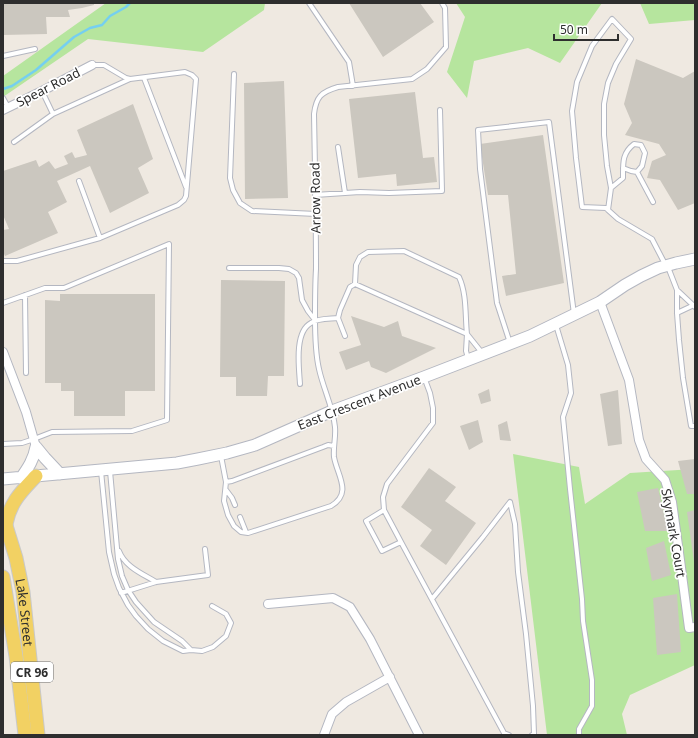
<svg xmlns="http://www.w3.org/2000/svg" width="698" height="738" font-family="'Noto Sans',sans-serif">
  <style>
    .green { fill: #b6e59e }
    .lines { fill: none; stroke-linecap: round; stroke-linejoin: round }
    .stream { stroke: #75cff0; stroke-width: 2.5 }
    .building { fill: #cbc7bf }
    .service-casing { stroke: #b4b7c1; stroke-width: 6 }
    .minor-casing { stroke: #b4b7c1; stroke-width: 10 }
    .tertiary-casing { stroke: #b4b7c1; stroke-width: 13 }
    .primary-casing { stroke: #c9c9c9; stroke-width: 15 }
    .service { stroke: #fff; stroke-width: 4 }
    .minor { stroke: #fff; stroke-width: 8 }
    .tertiary { stroke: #fff; stroke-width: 11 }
    .primary { stroke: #f2d163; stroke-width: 13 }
    .labels { text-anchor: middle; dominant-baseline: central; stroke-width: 3.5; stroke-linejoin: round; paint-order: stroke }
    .shield { fill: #fff; stroke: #6d6d6d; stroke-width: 1 }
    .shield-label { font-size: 12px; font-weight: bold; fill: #2e2e2e }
    .street-label { font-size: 13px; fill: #2e2e2e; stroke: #fff }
  </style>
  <rect width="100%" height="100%" fill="#efe9e1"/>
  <!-- green -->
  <path class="green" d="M106,3h159l-1,7 -61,42 -115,-13 -85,58v-21z
    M456,3h146l-42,60 -32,-15 -54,13 -7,37 -20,-26 18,-55z
    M640,3h55v17l-46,4z
    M513,454l66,13 6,37 45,-31 64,-4 1,1v195l-65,30 -8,19 5,21h-80z"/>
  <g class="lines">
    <!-- stream -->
    <path class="stream" d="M3,89l9,-3 24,-16 38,-33 16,-9 12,-3 8,-9 16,-9 4,-4"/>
  </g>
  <!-- building -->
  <path class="building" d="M3,3h91v2l-12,3 -14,2 2,7h-24l1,17 -44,1z
    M349,3h71l14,19 -51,35z
    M636,59l47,19 12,-7v132l-17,7 -18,-30 -13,-2 5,-17 14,-6 -7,-11 -34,-9 7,-12 -8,-19z
    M284,81l4,117 -43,1 -1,-116z
    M415,92l8,66 11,-1 3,25 -40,4 -1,-12 -38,4 -9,-79z
    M133,104l20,55 -15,9 11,25 -39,20 -20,-47 -33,15 10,21 -19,10 10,21 -53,23 -2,-4v-22l6,-1 -6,-14v-44l33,-11 3,7 10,-6 6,8 13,-5 -4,-8 8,-4 3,6 12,-3 -10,-25z
    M543,135l21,148 -58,13 -4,-20 14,-2 -8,-79h-20l-8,-51z
    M221,280l64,1 -1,95h-16l-1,20h-31v-19h-16z
    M60,294h95v97h-30v25h-51v-25h-13v-8h-16v-83l15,1z
    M351,316l33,11 14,-6 4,15 34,12 -50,25 -15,-6 -2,-6 -23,9 -7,-18 22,-7z
    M489,389l2,12 -10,3 -3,-10z
    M618,390l4,54 -14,2 -8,-52z
    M478,420l5,22 -14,8 -9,-24z
    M507,421l4,20 -11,-1 -2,-15z
    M695,459v35h-8l-9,-33z
    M429,468l27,19 -11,14 31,22 -30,42 -26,-19 12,-16 -31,-23z
    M658,488l10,43h-23l-8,-39z
    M695,510v52h-1l-7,-50z
    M664,541l7,34 -19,6 -6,-33z
    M677,594l4,58 -24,3 -4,-57z"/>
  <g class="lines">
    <!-- service casing -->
    <g class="service-casing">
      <path id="service" d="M309,3l40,59 4,24
        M3,56l32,-7
        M234,74l-4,104 3,12 7,13 12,8 64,3
        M144,78l42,109
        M42,91l11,23
        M3,98l5,9
        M14,142l39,-28 77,-35
        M338,147l7,46
        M623,168l8,3 6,1
        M637,172l16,30
        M79,181l21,57
        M611,188l12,-10c0,-15 -1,-25 11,-34l7,1 4,8 -3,13 -5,6
        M315,195l45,-3 29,1 53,-2 -2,-81
        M608,210l3,-22 -4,-22 -3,-31v-31l4,-21 8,-19 15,-25 -19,-20 -20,27 -15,36 -5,29 4,47 6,49 24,1 2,2 10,9 34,20 14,27
        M3,261h14l83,-23 78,-33 6,-5 2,-4 10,-117 -4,-4 -7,-3 -55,7 -4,-1 -22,-13h-12
        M668,267l9,23v23l2,27 4,38 8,48h4
        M229,268h50l10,1 7,4 3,5 3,22 6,11 7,9
        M677,290l18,17
        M25,295l1,78
        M3,303l42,-15h19l105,-44 -2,176 -35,11 -80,1 -18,7 -12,4 -19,1
        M677,313l17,-8
        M338,318l7,18
        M556,325l12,40 3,28 -8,24 7,72 12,110 1,22 9,59v26l-13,23v6
        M510,343l-13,-40 -17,-134 -2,-39 71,-8 25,192
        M468,358l-2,-7 1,-17 16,20
        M300,384c-1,-16 -6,-52 11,-61 7,-5 19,-4 27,-5l2,-8 10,-23 5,-3 112,50c-2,-18 0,-40 -8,-57l-55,-26 -36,1 -8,5 -4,8 -1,19
        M221,456l5,26 -2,19 4,14 6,11 7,6 7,1 83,-27c22,-13 6,-31 3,-49 -1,-10 2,-20 1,-30 -2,-20 -12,-39 -16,-58 -4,-17 -4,-35 -4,-52 0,-16 0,-32 1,-48 0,-52 -1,-103 -2,-155 2,-17 7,-22 24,-27l74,-8 15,-10 19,-22 -1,-39 -3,-5
        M101,471l8,81 5,22 5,14 9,17 8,11 12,13 15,12 20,10 8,-1 -9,-9 -28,-19 -18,-20 -8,-12 -6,-14 -4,-17 -8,-88
        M226,482l6,-1 91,-34 5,-2 6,1
        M226,490l6,8 3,7
        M384,510l17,32 -19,9 -16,-30 18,-11 -1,-13 4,-13 46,-61v-15l-3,-15 -6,-16
        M240,517l6,15
        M401,542l103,191 5,2
        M119,551c6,16 24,23 37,31
        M121,593l35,-11 52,-7 -3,-26
        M432,599l51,-62 27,-35 5,22 3,48 8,62 7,72 1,28 -2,1
        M191,650l11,1 11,-4 13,-11 5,-13 -5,-9 -14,-8"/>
    </g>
    <!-- minor casing -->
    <g class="minor-casing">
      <path id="minor" d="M3,110l39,-19 50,-26
        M600,302l29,78 10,60 7,19 19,21 7,22 8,58 9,68 6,-1
        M3,352l23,60 10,35
        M268,604l65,-6 17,9 20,32 49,96
        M324,735l8,-21 14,-12 44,-25"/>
    </g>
    <!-- tertiary casing -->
    <g class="tertiary-casing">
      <path id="tertiary" d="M36,447l9,11 15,16
        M21,478c7,-10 13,-19 15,-31
        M3,479l174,-16 21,-4 29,-6 28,-8 77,-34 92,-34 106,-41 70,-34 25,-17 16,-9 17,-8 18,-5 19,-4"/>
    </g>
    <!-- primary casing -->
    <g class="primary-casing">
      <g id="primary">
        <path id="s1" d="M3,516l13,42 7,34 15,143"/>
        <path d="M6,524c4,-22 16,-33 30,-48"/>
        <path d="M3,577l13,79 9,79"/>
      </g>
    </g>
    <!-- service -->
    <use href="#service" class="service"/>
    <!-- minor -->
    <use href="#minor" class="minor"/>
    <!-- tertiary -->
    <use href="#tertiary" class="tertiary"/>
    <!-- primary -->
    <use href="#primary" class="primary"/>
  </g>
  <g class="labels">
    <!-- shield labels -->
    <rect class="shield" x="11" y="662" width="42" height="20" rx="3"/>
    <g class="shield-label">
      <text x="32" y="672">CR 96</text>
    </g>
    <!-- street labels -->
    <g class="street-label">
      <text transform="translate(48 87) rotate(-27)">Spear Road</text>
      <text transform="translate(315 198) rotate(-91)">Arrow Road</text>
      <text transform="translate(359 402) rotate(-21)">East Crescent Avenue</text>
      <text transform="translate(674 533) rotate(80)">Skymark Court</text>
      <text stroke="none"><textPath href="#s1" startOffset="99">Lake Street</textPath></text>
    </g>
  </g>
  <!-- border -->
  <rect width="698" height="738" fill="none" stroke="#2e2e2e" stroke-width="8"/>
  <!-- scale -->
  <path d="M554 34v6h64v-6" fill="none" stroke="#2e2e2e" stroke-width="2"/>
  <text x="560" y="34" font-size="12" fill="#2e2e2e" stroke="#ffffff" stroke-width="3" paint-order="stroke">50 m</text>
</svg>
